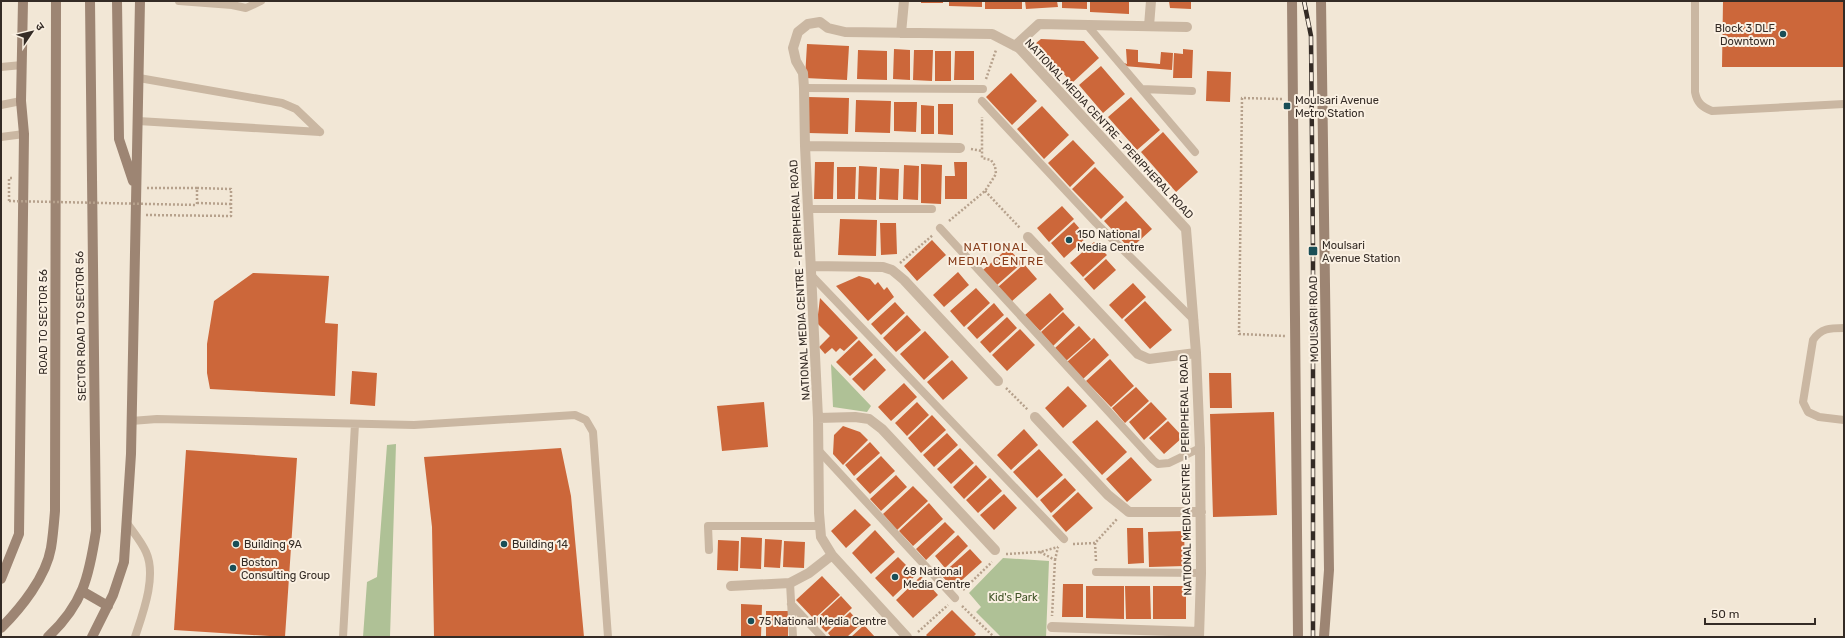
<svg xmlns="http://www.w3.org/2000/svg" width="1845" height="638" font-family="Rubik,'Noto Sans Devanagari',sans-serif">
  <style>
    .green { fill: #afc196 }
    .building { fill: #cc673a }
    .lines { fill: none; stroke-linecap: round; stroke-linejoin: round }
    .path { stroke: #b6a18c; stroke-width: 2.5; stroke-dasharray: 2 2; stroke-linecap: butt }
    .lane { stroke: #cab7a2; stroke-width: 8 }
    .street { stroke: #cab7a2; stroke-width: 10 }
    .secondary { stroke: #9d8573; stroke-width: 10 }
    .rail-casing { stroke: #342b25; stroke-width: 4.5 }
    .rail { stroke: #faf0e2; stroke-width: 3; stroke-dasharray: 9; stroke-linecap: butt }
    .path-bridge { stroke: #b6a18c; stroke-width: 2.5; stroke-dasharray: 2 2; stroke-linecap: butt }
    .poi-dot { fill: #194e57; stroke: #faf0e2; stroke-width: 1.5 }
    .labels { text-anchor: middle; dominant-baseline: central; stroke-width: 4; stroke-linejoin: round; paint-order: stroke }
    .poi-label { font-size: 11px; fill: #342b25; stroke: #faf0e2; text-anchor: start }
    .street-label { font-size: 11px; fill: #342b25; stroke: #faf0e2 }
    .park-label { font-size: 11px; fill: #405327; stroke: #faf0e2 }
    .neighbourhood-label { font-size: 12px; letter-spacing: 1px; fill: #863c1a; stroke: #faf0e2 }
  </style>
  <rect width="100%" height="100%" fill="#f2e7d6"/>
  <!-- green -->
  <path class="green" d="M831,364l40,42 -4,6 -34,-5z
    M396,444l-6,193h-27l4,-55 10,-5 10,-132z
    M1003,558l46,3 -3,76h-45l-25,-25 5,-5 -12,-14z"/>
  <!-- building -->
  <path class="building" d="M921,1h22v2h-22z
    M949,1h33v6l-33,-1z
    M985,1h37v8h-37z
    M1025,1h32l1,6 -32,2z
    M1062,1h25v8l-25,-1z
    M1090,1h39v13l-39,-2z
    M1169,1h22v8l-21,-1z
    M1723,1h121v66h-122z
    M1041,39l43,2 15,17 -27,25 -36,-40z
    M807,44l42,2 -2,34 -42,-2z
    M894,49l16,1v30l-17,-1z
    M1126,49l12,1v12l22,2 1,-12 12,1 -1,17 -48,-4v-3l3,1z
    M1183,49l10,1 -1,28h-19l1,-25 9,1z
    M858,50l29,1v29l-30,-1z
    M914,50h19l-1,31 -19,-1z
    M935,51h16v30h-16z
    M955,51h19v29h-20z
    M1101,66l24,28 -22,19 -24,-28z
    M1207,71l24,1 -1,30 -24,-1z
    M1011,73l26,28 -25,24 -26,-28z
    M808,97l41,1 -1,36 -40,-1z
    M1131,97l29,33 -23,20 -29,-33z
    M856,100l35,1 -1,32 -35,-1z
    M894,102h23l-1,30 -22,-1z
    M938,104h15v31l-15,-1z
    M921,105l13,1v28h-13z
    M1042,106l27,29 -25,24 -27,-30z
    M1163,132l35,40 -22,20 -35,-40z
    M1073,140l22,23 -25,24 -22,-24z
    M815,162h19l-1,37h-19z
    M954,162h13v37h-22v-23h10z
    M921,164l21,1 -1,39 -20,-1z
    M904,165l15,1 -1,34 -15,-1z
    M859,166l18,1 -1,33 -18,-1z
    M837,167h19l-1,32h-18z
    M1095,167l29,30 -23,22 -29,-30z
    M880,168l19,1 -1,31 -19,-1z
    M1126,201l26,28 -22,20 -26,-28z
    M1062,206l12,13 -25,23 -12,-14z
    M840,219l37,1 -1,36 -38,-1z
    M1074,222l13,15 -23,21 -13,-15z
    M880,223h16l1,31 -16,1z
    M932,240l14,15 -29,26 -13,-15z
    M1094,242l13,13 -24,22 -13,-14z
    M1008,248l14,15 -25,22 -14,-15z
    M1106,259l10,11 -22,20 -10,-11z
    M1024,264l13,15 -26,23 -13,-15z
    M958,272l11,13 -25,22 -11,-12z
    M253,273l76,3 -4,47 13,1 -3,72 -125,-7 -3,-16v-29l7,-43z
    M859,276l11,3 5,6 3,-3 6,8 3,-3 7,10 -26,24 -32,-35z
    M1133,283l13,14 -24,22 -13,-14z
    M976,288l14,15 -26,24 -14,-16z
    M1050,293l14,16 -24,22 -15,-16z
    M820,298l38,40 -14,13 -4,-3 -4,4 -4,-4 -7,6 -6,-7 11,-11 -13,-13z
    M1145,301l27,29 -22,19 -26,-29z
    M895,302l10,11 -24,22 -10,-11z
    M994,303l10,12 -27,24 -10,-11z
    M1063,312l12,13 -22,21 -12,-14z
    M907,315l14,15 -25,22 -13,-14z
    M1007,317l10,11 -27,25 -10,-11z
    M1079,326l12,13 -25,22 -11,-13z
    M1020,329l15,16 -28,26 -15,-16z
    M925,331l24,26 -25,23 -24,-26z
    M1094,338l15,17 -26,24 -16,-17z
    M859,340l14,15 -23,21 -14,-14z
    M875,358l11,12 -22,21 -12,-12z
    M1110,359l24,27 -23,21 -25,-26z
    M952,360l16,18 -25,22 -16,-18z
    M352,371l25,2 -2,33 -25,-2z
    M1209,373h22l1,35h-22z
    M904,383l13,14 -26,24 -13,-14z
    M1068,386l19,20 -24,22 -18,-20z
    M1136,387l13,14 -24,22 -13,-15z
    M764,402l4,45 -46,4 -5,-45z
    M917,402l12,13 -22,21 -12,-13z
    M1151,402l16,17 -23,21 -15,-18z
    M1274,412l3,103 -64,2 -3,-103z
    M932,415l14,15 -25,23 -13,-15z
    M1097,420l30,32 -25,23 -30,-33z
    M1168,421l15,16 -19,17 -15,-16z
    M843,426l17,6 8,8 -25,25 -10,-11 1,-19z
    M1024,429l14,16 -27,25 -14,-15z
    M947,433l11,12 -24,22 -11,-12z
    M870,442l10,11 -26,23 -9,-11z
    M561,448l10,48 13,141h-150l-2,-110 -8,-70z
    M960,448l14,15 -23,21 -14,-15z
    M1039,449l24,26 -26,23 -24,-26z
    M186,450l111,8 -12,179 -111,-7z
    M881,456l14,15 -25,23 -14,-15z
    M1131,457l21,23 -25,22 -21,-23z
    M976,465l11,12 -23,22 -11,-12z
    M896,475l11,12 -26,24 -11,-12z
    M990,478l12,13 -24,22 -12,-13z
    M1065,478l11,12 -25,23 -11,-13z
    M913,486l15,15 -31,29 -14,-16z
    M1078,492l15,16 -27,24 -14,-16z
    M1004,494l13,14 -23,22 -14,-15z
    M929,503l14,16 -30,27 -14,-15z
    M855,509l16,16 -25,23 -15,-17z
    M945,522l10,10 -29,28 -10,-11z
    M1127,528h16l1,35 -16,1z
    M875,530l20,22 -24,22 -19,-21z
    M1184,531l1,35 -36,1 -1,-35z
    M958,535l10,11 -23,22 -10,-12z
    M741,537l21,1 -1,31 -21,-1z
    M765,539l17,1 -2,28 -16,-1z
    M718,540l21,1 -1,30 -21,-1z
    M784,541l21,1 -1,26 -21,-1z
    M970,549l12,13 -29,26 -12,-13z
    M898,557l18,18 -23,22 -18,-19z
    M822,576l18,19 -26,24 -18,-19z
    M921,576l17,19 -25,23 -17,-18z
    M1063,584h20v33h-21z
    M1086,586h38v33l-38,-1z
    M1125,586h25l1,33h-25z
    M1153,586h33v33h-33z
    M841,596l11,12 -26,24 -11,-12z
    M741,604l21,1 -1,32h-20z
    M952,610l24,24 -3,3h-45l-2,-2z
    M766,611h22v26h-22z
    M850,612l11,12 -14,13h-16l-3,-4z
    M864,625l11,12h-24z"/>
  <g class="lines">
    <!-- path -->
    <path class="path" d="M986,79l10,-29
      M1282,99l-40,-1 -3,236 46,2
      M971,149l11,2
      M147,188h50v17
      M985,191l35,37
      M9,201v-23h4
      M197,203l34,1
      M146,215l85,1v-27l-34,-1
      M949,221l36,-30 11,-17 -1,-8 -4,-6 -9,-2v-41
      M900,263l33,-28
      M1006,388l22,22
      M1095,543l1,18
      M1073,544l22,-1 23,-25
      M1040,552l15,8 -3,56
      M1006,554l34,-2 18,-5
      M1055,560l3,-13
      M963,590l29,-28
      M962,606l32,31
      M918,632l30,-27"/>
    <!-- lane -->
    <path class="lane" d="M179,1l53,4 14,3 15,-7
      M1695,1v91c2,11 7,15 17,19l132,-7
      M1087,25l108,127
      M1,67l21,-2
      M139,78l143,25 14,6 24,23
      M804,88l179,1
      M1142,89l50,2
      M982,101l114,122 98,97
      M1,105l20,-4
      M138,121l182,11
      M1,137l23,-3
      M808,209h124
      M940,228l213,232 5,4 11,-1 31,-15
      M812,276l252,263
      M1844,328c-14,0 -23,0 -31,12l-10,62 5,10 11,5 25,3
      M131,421l26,-2 257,6 161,-10 11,5 7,12 15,205
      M820,452l135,146
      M127,523c6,9 14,18 19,29 11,24 -3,61 -11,85
      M709,550l-1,-24h112
      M1096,572l105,1
      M790,583l3,54
      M791,604l31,33
      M343,637l12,-213"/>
    <!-- street -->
    <path class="street" d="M1149,26l2,-25
      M901,33l3,-32
      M1015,46l24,-22 148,3
      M805,146l155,2
      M1028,237l110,117 11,5 47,-6
      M811,266l72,1 9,3 12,10 94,101
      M1035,417l73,78 21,17h72
      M818,418l37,-1 14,2 13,10 113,121
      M731,586l59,-3 19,-10 23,-18
      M1052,627l147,5
      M907,637l-75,-82 -11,-18 -2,-24 -1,-95 -13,-272 -1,-58 -1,-15 -7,-12 -3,-13 5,-16 10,-8 12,-2 8,6 17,4 147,2 27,14 167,181 10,124 4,95 1,125 -2,64"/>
    <!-- secondary -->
    <path class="secondary" d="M117,1l2,138 14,42
      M1292,1l6,636
      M1321,1l8,569 -5,67
      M1,579l18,-45 5,-400 -3,-33 2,-100
      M82,591l26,15
      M1,628c20,-20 45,-51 50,-80 2,-12 3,-25 4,-37l1,-510
      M48,637c35,-33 41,-60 48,-106l-6,-530
      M92,637l21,-42 11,-33 7,-108 9,-453"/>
    <!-- rail casing -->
    <g class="rail-casing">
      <path id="rail" d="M1304,1l7,35 2,215v386"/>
    </g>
    <!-- rail -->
    <use href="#rail" class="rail"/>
    <!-- path-bridge -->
    <path class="path-bridge" d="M9,201l188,4"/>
  </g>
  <!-- markers -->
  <g class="poi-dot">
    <circle cx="1783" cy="34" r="4"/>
    <rect x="1283" y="102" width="8" height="8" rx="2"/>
    <circle cx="1069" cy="240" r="4"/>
    <rect x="1308" y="246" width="10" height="10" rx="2"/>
    <circle cx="236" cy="544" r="4"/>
    <circle cx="504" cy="544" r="4"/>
    <circle cx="233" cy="568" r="4"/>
    <circle cx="895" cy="577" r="4"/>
    <circle cx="751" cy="621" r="4"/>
  </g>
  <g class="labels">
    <!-- poi labels -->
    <g class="poi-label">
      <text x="1775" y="28" text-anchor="end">Block 3 DLF<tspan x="1775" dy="13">Downtown</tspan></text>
      <text x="1295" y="100">Moulsari Avenue<tspan x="1295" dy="13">Metro Station</tspan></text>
      <text x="1077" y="234">150 National<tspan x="1077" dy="13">Media Centre</tspan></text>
      <text x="1322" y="245">Moulsari<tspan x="1322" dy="13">Avenue Station</tspan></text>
      <text x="244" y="544">Building 9A</text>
      <text x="512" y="544">Building 14</text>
      <text x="241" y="562">Boston<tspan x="241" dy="13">Consulting Group</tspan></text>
      <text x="903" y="571">68 National<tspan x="903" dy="13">Media Centre</tspan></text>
      <text x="759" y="621">75 National Media Centre</text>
    </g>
    <!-- street labels -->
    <g class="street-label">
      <text transform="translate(1109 129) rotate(47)">NATIONAL MEDIA CENTRE - PERIPHERAL ROAD</text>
      <text transform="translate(800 280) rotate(-93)">NATIONAL MEDIA CENTRE - PERIPHERAL ROAD</text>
      <text transform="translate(1314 319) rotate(-91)">MOULSARI ROAD</text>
      <text transform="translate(43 322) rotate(-90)">ROAD TO SECTOR 56</text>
      <text transform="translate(81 326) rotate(-91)">SECTOR ROAD TO SECTOR 56</text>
      <text transform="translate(1186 475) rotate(-91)">NATIONAL MEDIA CENTRE - PERIPHERAL ROAD</text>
    </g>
    <!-- park labels -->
    <g class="park-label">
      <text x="1013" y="597">Kid's Park</text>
    </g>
    <!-- neighbourhood labels -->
    <g class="neighbourhood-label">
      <text x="996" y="247">NATIONAL<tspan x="996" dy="14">MEDIA CENTRE</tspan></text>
    </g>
  </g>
  <!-- border -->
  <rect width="1845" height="638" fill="none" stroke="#342b25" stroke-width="4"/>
  <!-- north arrow -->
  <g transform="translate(32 32) rotate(55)" stroke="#faf0e2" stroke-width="3" paint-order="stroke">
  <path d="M0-3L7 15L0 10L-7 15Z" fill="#342b25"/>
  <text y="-6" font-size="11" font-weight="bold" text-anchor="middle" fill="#342b25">उ</text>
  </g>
  <!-- scale -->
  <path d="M1705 618v6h110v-6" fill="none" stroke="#342b25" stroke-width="2"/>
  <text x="1711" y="618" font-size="12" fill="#342b25" stroke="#faf0e2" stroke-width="3" paint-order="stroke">50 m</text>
</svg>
